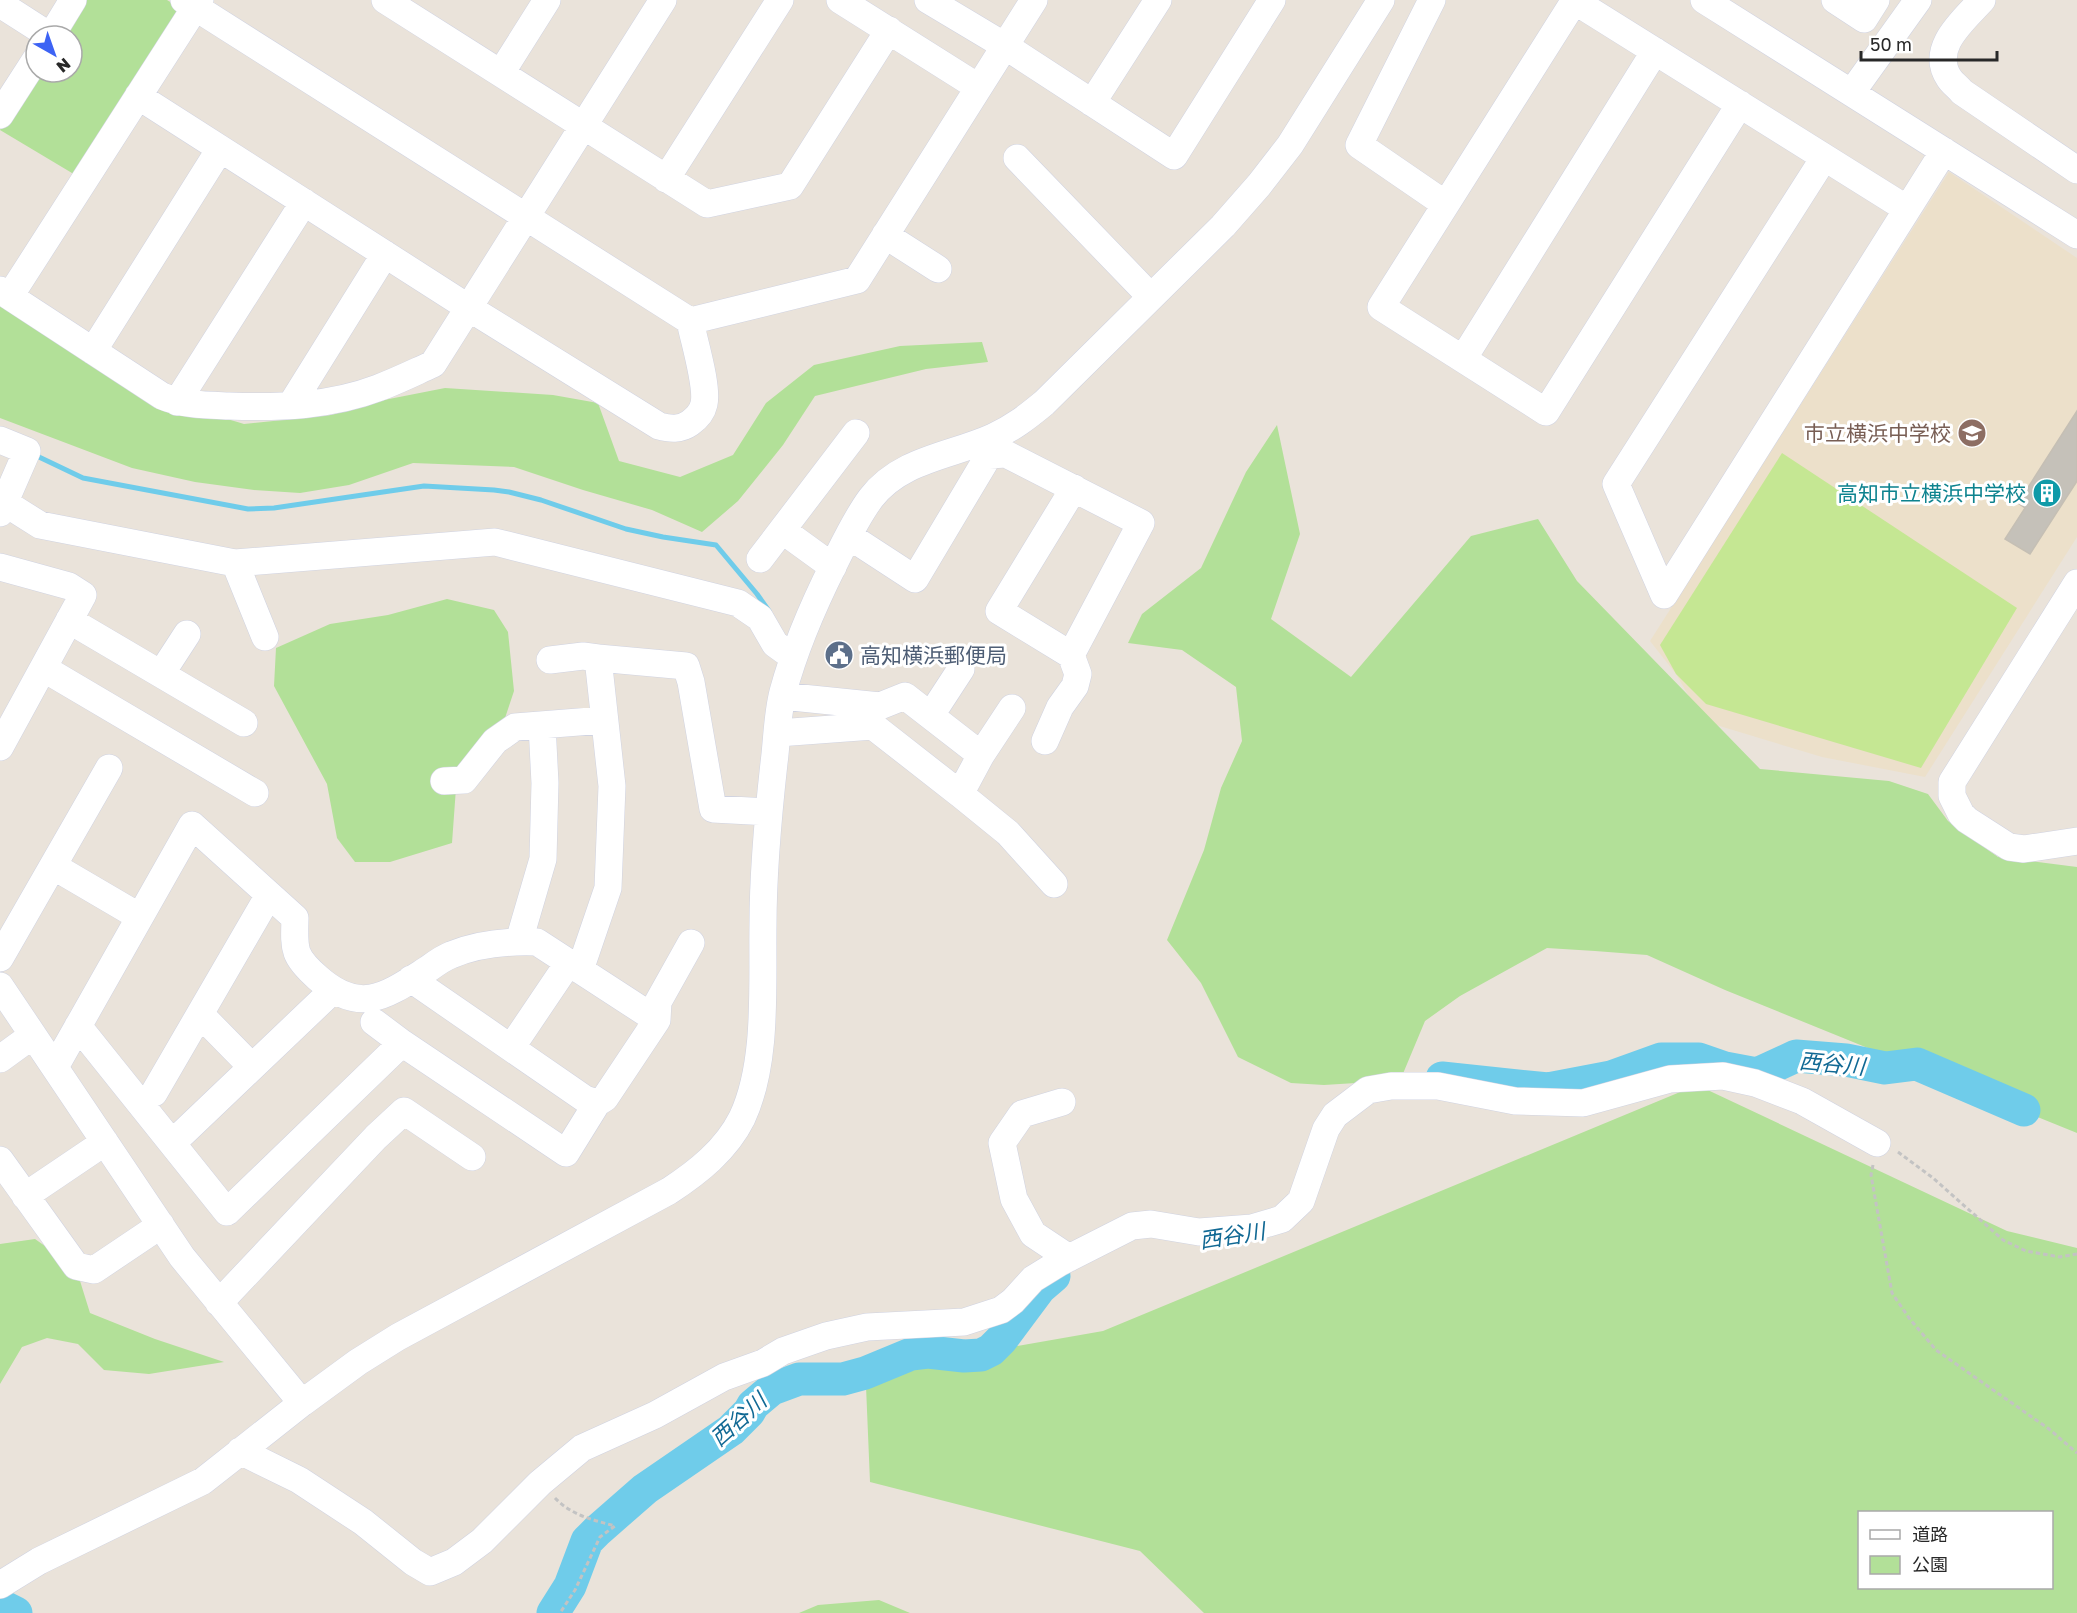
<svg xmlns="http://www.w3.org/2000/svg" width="2077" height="1613" font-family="'Golos Text','Noto Sans JP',sans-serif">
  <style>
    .education { fill: #ece0ca }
    .green { fill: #b2e098; fill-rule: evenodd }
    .pitch { fill: #c5e793 }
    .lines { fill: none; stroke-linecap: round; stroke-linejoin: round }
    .stream { stroke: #6fccea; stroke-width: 5 }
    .river { stroke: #6fccea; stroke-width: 33 }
    .building { fill: #c5c1b9; stroke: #c5bfb4; stroke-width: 1.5 }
    .minor-casing { stroke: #d0d3e1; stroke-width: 28 }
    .path { stroke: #c3c3c3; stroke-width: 3; stroke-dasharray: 4.5 3; stroke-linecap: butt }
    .minor { stroke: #fff; stroke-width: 27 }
    .labels { text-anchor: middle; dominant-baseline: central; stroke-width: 6; stroke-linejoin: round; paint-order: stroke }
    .education-label { font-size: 21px; fill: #785e54; stroke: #fff; text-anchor: end }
    .culture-label { font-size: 21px; fill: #0d838f; stroke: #fff; text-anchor: end }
    .service-label { font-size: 21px; fill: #4e5e75; stroke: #fff; text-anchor: start }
    .water-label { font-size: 22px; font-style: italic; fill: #116994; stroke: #fff }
  </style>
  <rect width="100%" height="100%" fill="#eae3da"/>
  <!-- education -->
  <path class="education" d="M1949,172l128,86v279l-152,240 -103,-20 -119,-36 -27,-47 -26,-33z"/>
  <!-- green -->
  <path class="green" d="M84,0h83l18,11 -108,165 -77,-46 37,-58h35v-36h-12z
    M0,301l158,97 86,26 87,-9 53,-15 61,-12 108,7 45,8 21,58 61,16 53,-22 33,-52 48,-38 86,-19 82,-4 6,20 -62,7 -111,27 -32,49 -45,56 -36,31 -50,-22 -69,-20 -69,-23 -101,-4 -64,22 -49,8 -46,-3 -59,-8 -63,-14 -132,-50z
    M1277,425l23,109 -29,85 80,58 120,-141 67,-17 39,62 183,188 129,12 39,13 20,27 50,36 79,10v266l-352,-143 -78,-35 -52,-4 -48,-3 -87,48 -35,25 -23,55 -46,7 -32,2 -33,-2 -53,-26 -37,-74 -34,-43 37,-90 17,-62 21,-47 -6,-54 -54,-37 -54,-7 14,-29 59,-46 45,-96z
    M447,599l47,11 14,22 6,59 -9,27 -49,70 -4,55 -62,19h-35l-18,-24 -10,-54 -53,-98 2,-38 54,-24 58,-9z
    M1697,1085l310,146 70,17v365h-873l-64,-62 -270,-69 -4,-96 19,-17 218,-38zM1860,1512h192v76h-192z
    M35,1239l41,29 14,45 65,26 69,23 -75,12 -45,-4 -26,-26 -31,-6 -25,9 -22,37v-140z
    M879,1600l31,13h-111l19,-8z"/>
  <!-- pitch -->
  <path class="pitch" d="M1782,453l235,155 -96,160 -215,-64 -30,-30 -16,-29z"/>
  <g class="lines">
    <!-- stream -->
    <path class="stream" d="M39,457l44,21 165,31 26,-1 150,-22 70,4 15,2 32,8 85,29 37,8 53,8 41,49 12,17"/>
    <!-- river -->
    <path class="river" d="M1442,1078l106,11 63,-12 50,-18h38l26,9 32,6 39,-18 50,4 39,8 32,-4 107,46
      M0,1605l16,8
      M553,1613l17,-27 17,-45 10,-10 48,-42 86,-59 18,-18 4,-7 19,-16 27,-10h44l22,-6 46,-19 17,-2 36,4 17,-1 10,-5 11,-11 38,-51 14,-12"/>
  </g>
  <!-- building -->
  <path class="building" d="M2077,411v70l-47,73 -25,-15 20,-31 -7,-5z"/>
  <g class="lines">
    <!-- minor casing -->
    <g class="minor-casing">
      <path id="minor" d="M184,0l506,321 167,-41 177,-280
        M385,0l322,204 83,-18 99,-156
        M840,0l138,87
        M928,0l77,46 169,110 98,-156
        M1432,0l-73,145 86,59
        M1573,0l334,209
        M1575,0l-194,307 165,105 194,-308
        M1704,0l373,235
        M1835,0l29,19 12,-19
        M1982,0c-18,20 -53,48 -33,78 3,5 9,9 13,14l115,78
        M0,4l50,32
        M51,36l22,-36
        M501,73l46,-73
        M1852,92l66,-92
        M138,96l331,212 190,118c11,3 21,4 31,-3 7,-5 12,-10 14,-19 4,-18 -10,-63 -14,-83
        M1092,103l66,-103
        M0,115l36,-56
        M1017,158l134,139
        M1824,158l-208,326 48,111 280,-444
        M666,179l114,-179
        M885,235l53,34
        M0,290l162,106c21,9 44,9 67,10 50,2 102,0 149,-18 19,-7 37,-16 55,-24l230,-364
        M10,296l190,-296
        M93,351l127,-202
        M1463,359l192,-308
        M177,402l127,-200
        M291,405l94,-151
        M991,438l-2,17 17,-1 135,69 -70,132 -72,-44 75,-123
        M0,440l27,11 -27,62
        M5,503l35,22 195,38 260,-21 243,61 22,15 15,26 18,13
        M782,530l51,37
        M849,536l66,43 74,-124
        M760,559l96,-126
        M235,563l30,74
        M0,567l69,19 14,9 -83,152
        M2077,583l-125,199v14l9,18 6,6 42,27 15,2 53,-8
        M69,620l175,103
        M550,660l33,-4 15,2
        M43,668l212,125
        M161,674l26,-40
        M782,696l98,10 25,-10 76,59 31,-47
        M931,715l30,-46
        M778,733l95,-7 87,68 21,-39
        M1045,741l15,-34 15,-21 3,-12 -7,-19
        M444,781l20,-1 31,-39 20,-14 89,-7
        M960,794l48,39 46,51
        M53,866l87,51
        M519,941l24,-82 2,-76 -3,-58
        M0,958l109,-190
        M580,970l28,-82 4,-102 -14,-128 88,8 5,16 22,127 56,3
        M411,979l174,120 12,4 8,-5 52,-78 1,-18 33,-59
        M0,986l182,271 120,146
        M200,1014l52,53
        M374,1022l28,21 164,110 31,-50
        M78,1026l149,186 175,-169
        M511,1048l58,-86
        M0,1059l33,-24
        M55,1067l137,-242 103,93c-1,32 -2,38 23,60 43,38 69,17 110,-9 7,-5 15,-11 23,-14 26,-11 58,-14 86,-13l120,78
        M154,1093l115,-198
        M1062,1102l-40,12 -20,29 12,56 19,35 36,24
        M183,1133l149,-142
        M0,1160l76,106 18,4 67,-45
        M25,1196l80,-54
        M219,1303l157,-166 28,-26 68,46
        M240,1451l59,29 64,42 50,40 17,10 24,-10 28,-21 58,-58 42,-35 73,-33 69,-38 39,-14 20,-12 43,-15 41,-9 97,-5 37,-12 12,-9 20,-22 26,-16 73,-37 19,-2 48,8 53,-4 30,-9 19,-18 25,-72 9,-14 33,-25 23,-4h47l77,15 68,2 87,-24 53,-3 32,7 47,18 75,42
        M0,1585l39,-24 164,-80 99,-78 56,-41 40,-25 271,-146c29,-19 57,-41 73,-73 26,-55 20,-133 21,-193 0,-54 5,-108 11,-162 3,-23 3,-48 9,-71 12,-45 30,-86 51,-128 11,-22 22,-46 37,-66 30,-39 80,-42 122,-61 20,-9 34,-20 51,-34l179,-177 36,-41 31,-40 91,-145"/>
    </g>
    <!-- path -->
    <path class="path" d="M1898,1152l35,26 70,62 23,11 34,6 17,-3
      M1873,1165l-2,10 21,118 17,25 27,32 113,79 28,24
      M555,1498c16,17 38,22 60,28l-15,11 -25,53 -15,23"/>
    <!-- minor -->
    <use href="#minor" class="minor"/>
  </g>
  <!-- icons -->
  <defs>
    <g id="school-disc" transform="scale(1.5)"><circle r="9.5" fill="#8d6e63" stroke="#fff"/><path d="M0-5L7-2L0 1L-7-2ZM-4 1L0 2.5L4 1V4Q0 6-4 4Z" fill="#fff"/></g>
    <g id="building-disc" transform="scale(1.5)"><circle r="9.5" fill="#0f9aa8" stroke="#fff"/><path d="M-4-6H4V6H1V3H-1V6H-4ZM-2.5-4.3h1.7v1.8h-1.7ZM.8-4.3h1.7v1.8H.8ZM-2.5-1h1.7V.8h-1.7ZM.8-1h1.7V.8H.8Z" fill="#fff"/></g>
    <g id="civic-disc" transform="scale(1.5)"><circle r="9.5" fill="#5c6f8a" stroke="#fff"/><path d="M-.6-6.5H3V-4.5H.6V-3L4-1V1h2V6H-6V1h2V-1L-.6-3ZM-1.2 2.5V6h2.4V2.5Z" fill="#fff"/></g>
  </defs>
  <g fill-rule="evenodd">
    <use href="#school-disc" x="1972" y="433"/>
    <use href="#building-disc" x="2047" y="493"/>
    <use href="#civic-disc" x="839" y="655"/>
  </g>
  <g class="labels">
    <!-- education labels -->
    <g class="education-label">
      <text x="1951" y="433">市立横浜中学校</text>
    </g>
    <!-- culture labels -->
    <g class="culture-label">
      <text x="2026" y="493">高知市立横浜中学校</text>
    </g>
    <!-- service labels -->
    <g class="service-label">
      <text x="860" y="655">高知横浜郵便局</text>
    </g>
    <!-- water labels -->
    <g class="water-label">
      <text transform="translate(1832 1063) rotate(5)">西谷川</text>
      <text transform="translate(1232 1235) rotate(-9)">西谷川</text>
      <text transform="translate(738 1419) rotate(-42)">西谷川</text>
    </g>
  </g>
  <!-- legend -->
  <rect x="1858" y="1511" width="195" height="78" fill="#ffffff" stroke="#a9a9a9" stroke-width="1.5"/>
  <rect x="1870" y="1530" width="30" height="9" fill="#ffffff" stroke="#a9a9a9" stroke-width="1.5"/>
  <text x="1912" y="1541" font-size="18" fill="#282828">道路</text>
  <rect x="1870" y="1556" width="30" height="18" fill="#b2e098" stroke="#a9a9a9" stroke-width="1.5"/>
  <text x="1912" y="1571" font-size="18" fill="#282828">公園</text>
  <!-- north arrow -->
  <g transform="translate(54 54) rotate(140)"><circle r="28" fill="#ffffff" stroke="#a9a9a9" stroke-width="1.5"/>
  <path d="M0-4.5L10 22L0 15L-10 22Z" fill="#3d63f4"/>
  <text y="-9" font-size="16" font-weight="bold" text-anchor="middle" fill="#282828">N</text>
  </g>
  <!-- scale -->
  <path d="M1861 51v9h136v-9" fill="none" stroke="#282828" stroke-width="3"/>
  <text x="1870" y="51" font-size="18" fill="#282828" stroke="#ffffff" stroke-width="4.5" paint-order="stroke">50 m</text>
</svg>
